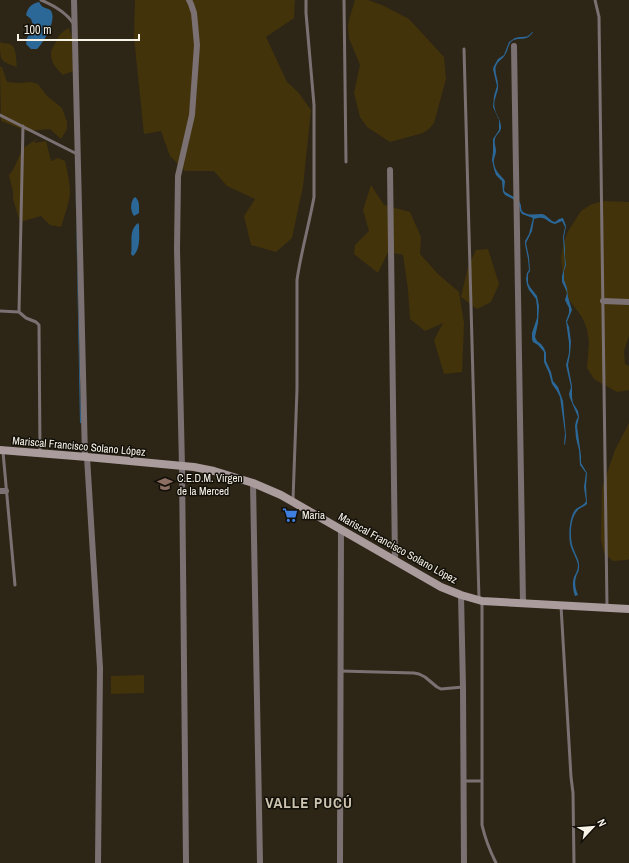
<svg xmlns="http://www.w3.org/2000/svg" width="629" height="863" font-family="'Archivo Narrow',sans-serif">
  <style>
    .green { fill: #43330a }
    .water { fill: #2c6897 }
    .lines { fill: none; stroke-linecap: round; stroke-linejoin: round }
    .service { stroke: #7b7172; stroke-width: 3 }
    .minor { stroke: #7b7172; stroke-width: 6 }
    .secondary { stroke: #aa9b9d; stroke-width: 8 }
    .labels { text-anchor: middle; dominant-baseline: central; stroke-width: 3; stroke-linejoin: round; paint-order: stroke }
    .street-label { font-size: 11px; fill: #f7f3e9; stroke: #131009 }
    .poi-label { font-size: 11px; fill: #f7f3e9; stroke: #131009; text-anchor: start }
    .district-label { font-size: 15px; font-weight: bold; letter-spacing: 1px; fill: #ccc4b0; stroke: #131009 }
  </style>
  <rect width="100%" height="100%" fill="#2d2617"/>
  <!-- green -->
  <path class="green" d="M135,0h160l-1,18 -28,19 21,45 11,10 13,18 -8,76 -11,52 -16,14 -25,-7 -7,-29 11,-17 -28,-13 -13,-15h-29l-15,-15 -9,-25 -17,3 -10,-97z
    M355,0h13l16,6 25,13 35,38 2,22 -12,44 -5,6 -6,4 -33,9 -23,-15 -7,-10 -6,-24 6,-28 -11,-27 -1,-12 1,-6z
    M69,28l3,9 1,34 -10,4c-6,-6 -12,-12 -12,-21 0,-4 3,-9 5,-12 3,-7 6,-11 13,-14z
    M0,42c3,2 7,1 10,2 7,3 6,17 7,23 -17,-6 -17,-6 -17,-25z
    M0,67h2l5,15 12,1 12,-1 7,2 9,12 15,12 5,14v7l-6,10 -11,-10 -23,2 -26,-10z
    M37,139l-3,4 12,-2 5,20 7,-3 7,3c2,10 5,21 5,32 -1,11 -6,24 -9,34l-11,-2 -9,-9 -21,6 -7,-23v-7l-4,-17 4,-5 10,-22z
    M371,185l13,20 26,7 11,25 -1,17 18,20 21,18 5,31 -2,49 -18,2 -10,-34 9,-17 -18,8 -15,-12 -2,-30 -5,-34 -15,-3 -10,21 -24,-19 1,-9 14,-14 -6,-21z
    M604,201l25,1v134l-5,15 1,13 4,2v24l-12,2 -23,-13 -7,-11 2,-26 -2,-13 -5,-12 -15,-20 -3,-13 -3,-26 2,-12 4,-13 14,-22 11,-7z
    M488,249l11,35 -8,18 -14,7 -16,-12 7,-30 8,-17z
    M629,423v136l-2,1 -14,1 -9,-8 -3,-13 1,-52 13,-38z
    M144,675v18l-33,1v-18z"/>
  <!-- water -->
  <path class="water" d="M39,2c1,1 2,4 4,5 3,2 6,1 8,4 6,9 -7,31 -14,38h-6l-5,-5 1,-6 6,-13 -2,-6 -5,-4c2,-8 5,-11 13,-13z
    M532,32h1c-7,11 -13,4 -21,9 -4,3 -4,10 -7,14 -2,4 -6,5 -8,9 -4,6 1,14 1,21 1,7 -6,16 -3,24 1,6 5,9 6,17 1,6 -5,8 -6,13 -1,4 1,8 1,12 0,4 -3,8 -2,12 1,9 7,12 11,18l-1,9 1,2c5,3 13,6 15,11 2,3 0,6 3,9 6,4 12,2 19,2 5,1 8,7 13,8l4,-3 4,-1 3,8 -2,11 1,13v7l1,8 -2,6v9l3,8 1,9 4,13 -5,12 2,5 2,15 -1,12 -2,11 4,21v11l1,6 5,8 1,6 -2,9 4,30v7l6,10 -1,13 1,18c-3,3 -7,3 -10,7 -7,8 -8,29 -3,39 2,6 6,11 5,18 0,2 -1,5 -2,6 -3,8 -2,14 1,21l-3,1c-2,-6 -3,-13 -1,-19 2,-4 4,-7 4,-12 -1,-6 -5,-12 -7,-18 -3,-8 -2,-29 4,-37 3,-3 7,-4 10,-7l1,-2 -2,-14 2,-14 -6,-8 -1,-15 -3,-12 -1,-12 1,-5 2,-4 -8,-19 -1,-4 2,-7 -5,-22 3,-12v-10l-3,-22 3,-8v-5l-4,-8 2,-7 -1,-3 -4,-8v-6l3,-11 -2,-28 2,-10 -3,-6 -7,3c-10,-2 -8,-9 -21,-5l-2,12 -6,12 3,14 1,14 -2,3v9l2,4 7,9 2,10 -1,17 -3,14 2,4 4,3 3,4 2,5v8l5,11 2,9 5,6 5,14 3,35 -1,8 -1,1 1,-12 -5,-36 -3,-6 -5,-7 -3,-11 -5,-11v-10l-6,-7 -5,-3 -1,-3v-6l5,-15v-11l-1,-8 -7,-9 -2,-5 -1,-6 1,-6 2,-3 -1,-11 -3,-15v-3l4,-7 4,-16 -11,-4 -2,-3 -1,-7 -2,-3 -12,-6 -2,-3 -1,-11 -6,-6 -2,-6 -2,-9 1,-8v-13l6,-9v-10l-6,-13 1,-11 3,-10 -4,-17 1,-3 4,-7 6,-4 5,-13c2,-1 4,-3 6,-4 8,-3 11,2 17,-6z
    M75,157l6,266h-1z
    M135,197c5,4 4,10 4,16l-5,3c-4,-5 -4,-15 1,-19z
    M138,223l1,2c0,10 2,24 -6,31l-2,-2c2,-11 -3,-23 7,-31z"/>
  <g class="lines">
    <!-- service -->
    <path class="service" d="M41,0c12,5 25,12 32,23
      M344,0l2,162
      M595,0l4,17 8,590
      M464,49l15,550
      M0,115l77,39
      M0,311l19,1 7,6 10,4 3,3 1,127
      M19,312l4,-186
      M3,452l12,133
      M293,500l4,-111v-109c4,-28 12,-55 17,-83v-92l-8,-92v-13
      M482,601v224c3,13 8,26 14,38
      M561,606l10,171 2,16 1,70
      M340,671l74,2 5,1 6,3 12,10 4,2 22,-2
      M463,781h19"/>
    <!-- minor -->
    <path class="minor" d="M74,0l11,457
      M514,46l9,558
      M390,170l5,390
      M603,301l26,1
      M87,457l13,211 -2,195
      M253,483l7,380
      M0,491h6
      M461,595l2,92 1,176
      M186,863l-4,-397 -5,-217 1,-73 14,-61 5,-70 -3,-32 -3,-9 -2,-4
      M340,863l1,-334"/>
    <!-- secondary -->
    <path class="secondary" d="M0,450l87,7 107,10 20,4 39,12 28,12 160,92 20,8 21,6 147,8"/>
  </g>
  <!-- icons -->
  <defs>
    <g id="school-bare" transform="scale(1.2)"><path d="M0-5L7-2L0 1L-7-2ZM-4 1L0 2.5L4 1V4Q0 6-4 4Z" fill="#8d6e63" stroke="#131009" stroke-width="2.5" paint-order="stroke"/></g>
    <g id="supermarket-bare" transform="scale(1.2)"><path d="M-6-5.5h2.5l.6 2H6L4.5 2H-2.5L-4.4-4H-6ZM-1.5 3.2a1.3 1.3 0 1 0 .1 0ZM3 3.2a1.3 1.3 0 1 0 .1 0Z" fill="#3f7fe0" stroke="#131009" stroke-width="2.5" paint-order="stroke"/></g>
  </defs>
  <g fill-rule="evenodd">
    <use href="#school-bare" x="165" y="484"/>
    <use href="#supermarket-bare" x="290" y="515"/>
  </g>
  <g class="labels">
    <!-- street labels -->
    <g class="street-label">
      <text transform="translate(79 446) rotate(5)">Mariscal Francisco Solano López</text>
      <text transform="translate(398 548) rotate(29)">Mariscal Francisco Solano López</text>
    </g>
    <!-- poi labels -->
    <g class="poi-label">
      <text x="177" y="478">C.E.D.M. Virgen<tspan x="177" dy="13">de la Merced</tspan></text>
      <text x="302" y="515">Maria</text>
    </g>
    <!-- district labels -->
    <g class="district-label">
      <text x="309" y="802">VALLE PUCÚ</text>
    </g>
  </g>
  <!-- north arrow -->
  <g transform="translate(593 827) rotate(64)" stroke="#131009" stroke-width="3" paint-order="stroke">
  <path d="M0-3L7 15L0 10L-7 15Z" fill="#f7f3e9"/>
  <text y="-6" font-size="11" font-weight="bold" text-anchor="middle" fill="#f7f3e9">N</text>
  </g>
  <!-- scale -->
  <path d="M18 34v6h121v-6" fill="none" stroke="#f7f3e9" stroke-width="2"/>
  <text x="24" y="34" font-size="12" fill="#f7f3e9" stroke="#131009" stroke-width="3" paint-order="stroke">100 m</text>
</svg>
